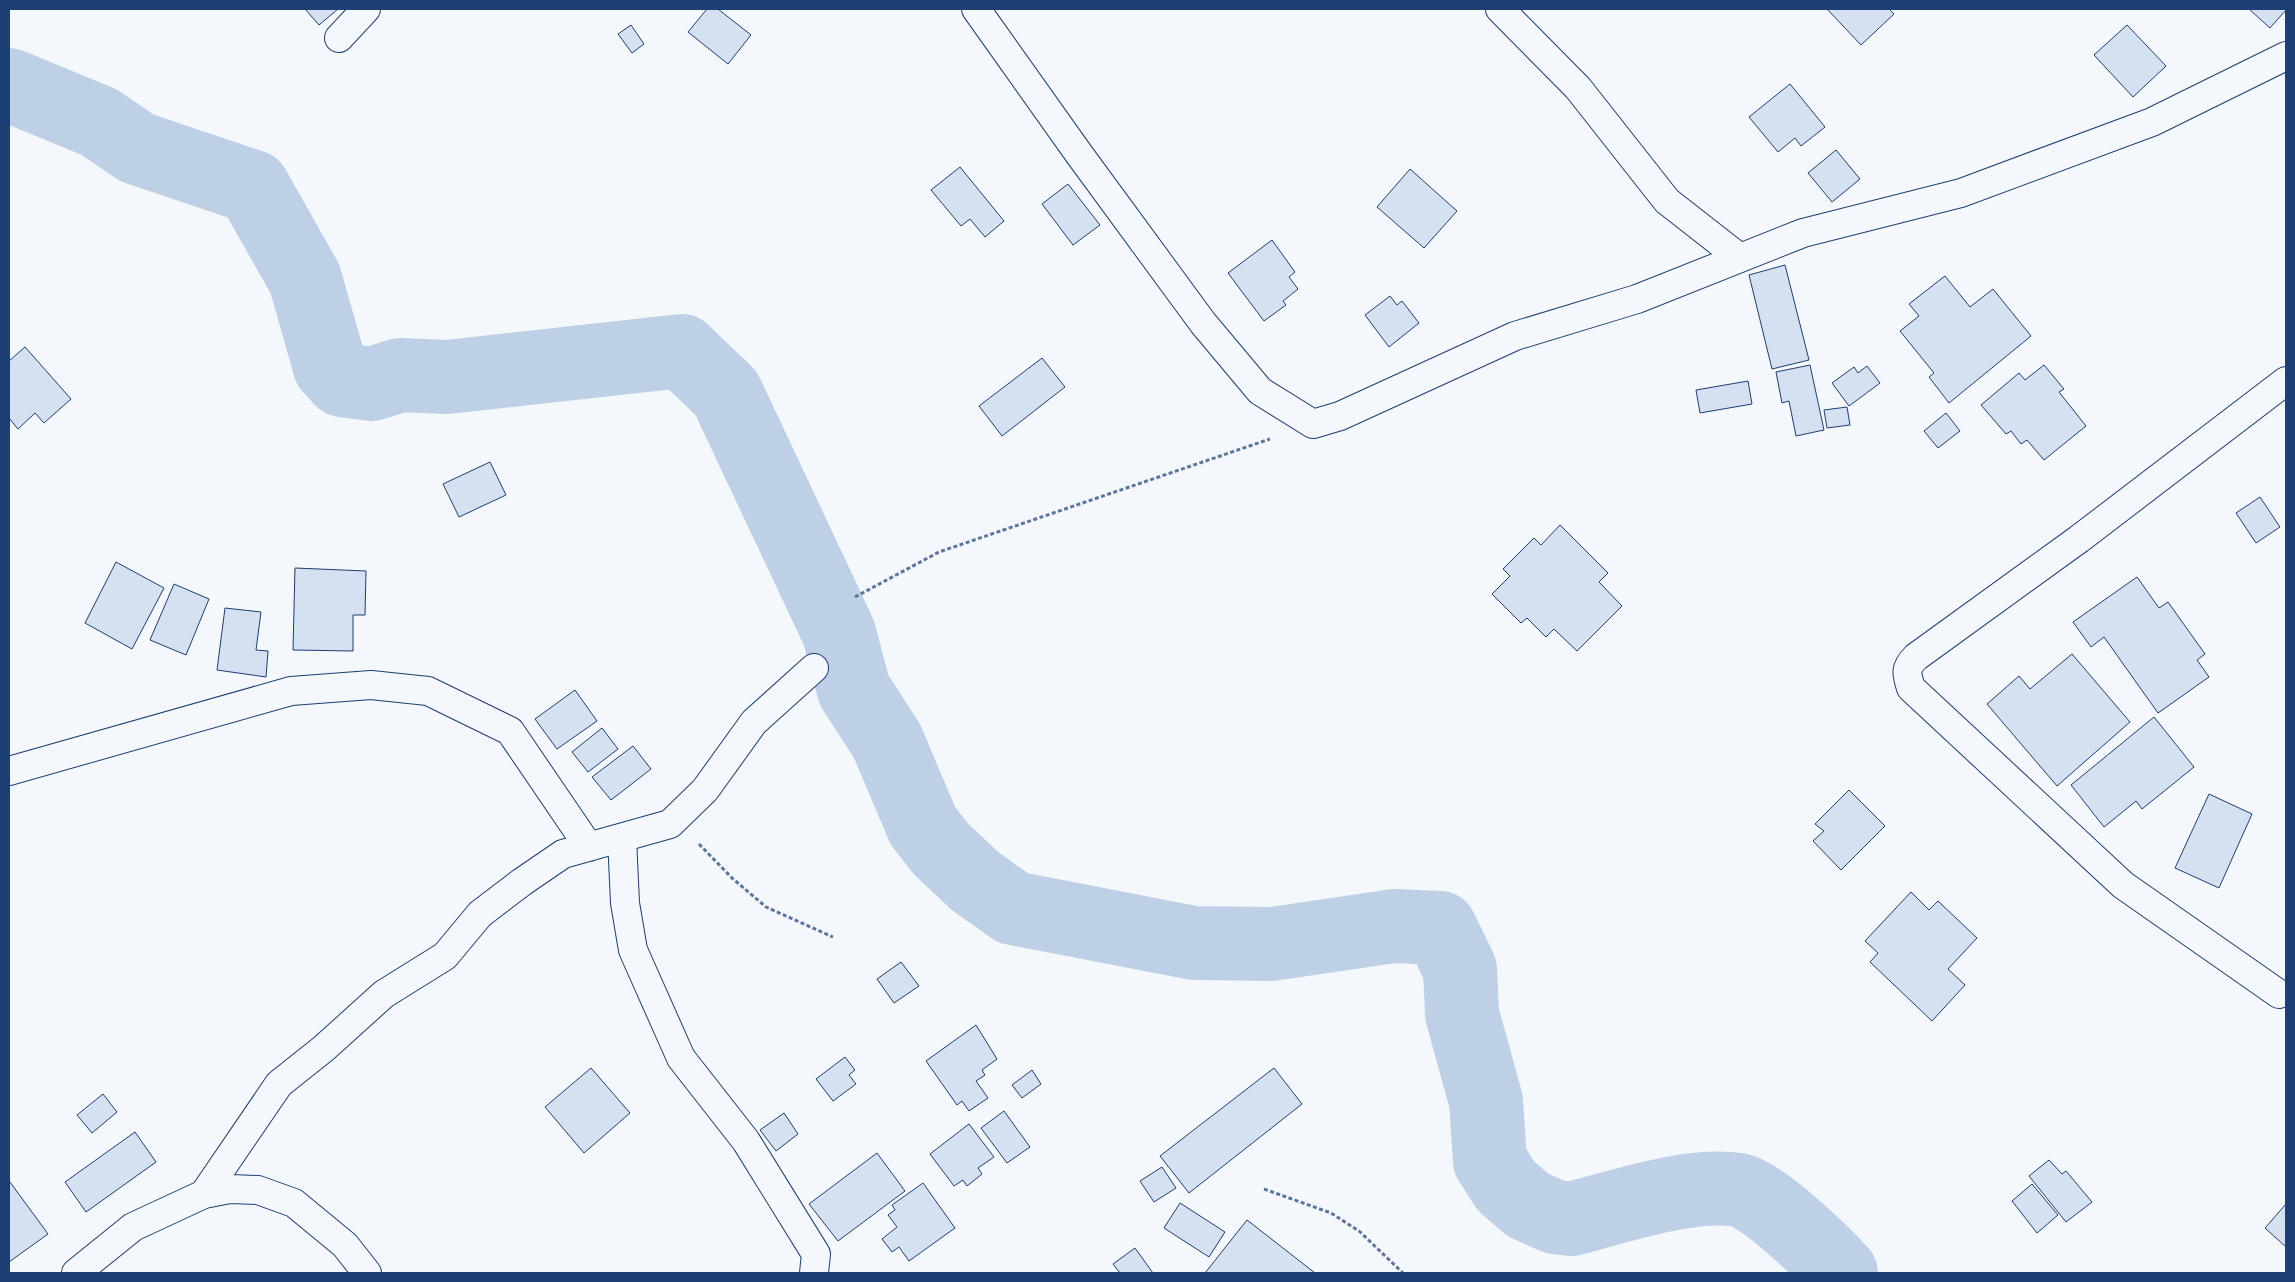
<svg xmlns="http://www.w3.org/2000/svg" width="2295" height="1282" font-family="'Noto Serif',serif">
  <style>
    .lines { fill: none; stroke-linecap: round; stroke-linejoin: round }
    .river { stroke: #bed0e5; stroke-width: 74 }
    .building { fill: #d5e0f0; stroke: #1d3f73 }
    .street-casing { stroke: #1d3f73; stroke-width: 30 }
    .path { stroke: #5e769c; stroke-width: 3; stroke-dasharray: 4 2.5; stroke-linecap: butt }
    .street { stroke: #f4f7fb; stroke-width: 28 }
  </style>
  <rect width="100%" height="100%" fill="#f4f7fb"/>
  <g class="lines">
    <!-- river -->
    <path class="river" d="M9,85l90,37 38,26 116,39 52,92 25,88 12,13 30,4 28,-9 47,2 235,-26 44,42 113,240 15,57 33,51 36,85 18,23 34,32 38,27 181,35 78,1 122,-18 46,2 20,41 2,45 24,87 4,60 16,25 22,19 27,12 16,2c48,-12 119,-37 168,-29 23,4 85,64 102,83"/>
  </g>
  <!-- building -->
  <path class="building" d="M305,9h33l-19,16z
    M707,9h11l33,26 -23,29 -40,-32z
    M1827,9h62l5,5 -33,31z
    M2249,9h37v1l-16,18z
    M631,25l13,19 -12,9 -14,-19z
    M2127,25l39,41 -33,31 -39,-42z
    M1790,84l35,43 -24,19 -6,-8 -17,14 -29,-35z
    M1836,150l24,29 -28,23 -24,-29z
    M960,167l44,54 -19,16 -15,-18 -9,7 -30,-36z
    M1410,169l47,42 -33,37 -47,-41z
    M1068,184l32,41 -27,20 -31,-41z
    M1272,240l23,32 -6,5 9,12 -15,12 3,4 -22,16 -36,-48z
    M1785,265l24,95 -37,9 -23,-94z
    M1945,276l25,31 23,-18 38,47 -82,67 -20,-26 5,-4 -34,-42 19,-15 -10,-12z
    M1390,296l7,9 5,-4 17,22 -30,24 -24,-32z
    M25,347l46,52 -27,24 -9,-10 -17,16 -9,-11v-57z
    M1042,358l23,29 -63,49 -23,-30z
    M1810,365l14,65 -28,6 -7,-35 -7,2 -6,-31z
    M2044,365l20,24 -5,3 27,34 -42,34 -17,-20 -6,4 -10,-13 -5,3 -25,-29 38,-32 6,7z
    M1867,366l13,17 -31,23 -17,-23 22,-16 4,6z
    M1748,381l4,23 -52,9 -4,-23z
    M1847,407l3,18 -23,3 -3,-18z
    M1946,413l14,18 -22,17 -14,-17z
    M490,462l16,33 -47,22 -16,-33z
    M2260,497l20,30 -24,16 -20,-30z
    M1560,525l48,48 -9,9 23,24 -45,45 -23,-22 -8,8 -19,-19 -6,5 -29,-29 18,-18 -7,-7 31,-31 7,7z
    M116,562l48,26 -32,61 -47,-26z
    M295,568l71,3 -1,44h-12v36l-60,-1z
    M2137,577l22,31 9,-6 37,52 -8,6 12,17 -51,36 -54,-76 -13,10 -18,-25z
    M174,584l35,15 -23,56 -36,-15z
    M225,608l36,4 -5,38 12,1 -2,26 -49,-7z
    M2072,654l58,68 -73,64 -70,-82 32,-28 11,13z
    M575,690l22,31 -40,28 -22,-30z
    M2154,717l40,50 -52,42 -6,-8 -32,26 -33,-42z
    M602,728l16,21 -30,23 -16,-20z
    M633,746l18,23 -40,31 -19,-23z
    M1849,790l36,36 -44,44 -28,-29 11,-10 -9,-7z
    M2209,794l43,20 -33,74 -44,-20z
    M1911,892l18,18 9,-9 39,37 -29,31 17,16 -33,36 -62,-59 8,-9 -13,-12z
    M901,962l18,24 -25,17 -17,-24z
    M976,1025l21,34 -15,11 3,5 -9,6 12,17 -19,13 -7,-10 -5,4 -31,-44z
    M845,1057l10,13 -6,5 7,9 -23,17 -17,-22z
    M591,1068l39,45 -46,40 -39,-46z
    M1274,1068l28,36 -113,89 -29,-37z
    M1032,1070l9,14 -19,14 -10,-13z
    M103,1094l14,18 -25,21 -15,-18z
    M1004,1111l26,36 -23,16 -26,-35z
    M784,1113l14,21 -22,17 -16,-21z
    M969,1124l25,33 -16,11 4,6 -15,12 -4,-6 -9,6 -24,-32z
    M135,1132l21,30 -70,50 -21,-30z
    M877,1153l28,38 -67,50 -29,-37z
    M2049,1160l13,14 4,-3 26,31 -26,20 -37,-46z
    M1162,1167l14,21 -22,14 -14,-21z
    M10,1182l38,52 -39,28v-79z
    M923,1183l32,45 -46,33 -10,-14 -7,5 -10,-13 15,-12 -9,-12 7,-5 -3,-5z
    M2032,1184l26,31 -21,18 -25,-32z
    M1180,1203l45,29 -16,25 -45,-29z
    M2286,1204v43l-21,-19z
    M1247,1220l68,53h-110z
    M1135,1248l18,25h-33l-7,-9z"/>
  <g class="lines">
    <!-- street casing -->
    <g class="street-casing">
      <path id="street" d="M976,9l103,145 124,169 57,68 53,33 27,-8 175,-80 122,-37 166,-66 158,-40 191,-71 134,-66
        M1500,9l78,79 89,113 73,57
        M339,38l27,-29
        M9,771l282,-80 80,-6 57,6 82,40 79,116
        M622,838l3,65 8,47 48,108 65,83 70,113 -2,19
        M2279,994l-156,-109 -212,-197c-5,-15 -6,-20 5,-31l163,-118 207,-158
        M204,1194l75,-110 44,-35 61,-55 61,-38 35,-42 42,-32 41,-28 107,-30 35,-34 49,-68 60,-54
        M76,1273l57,-46 71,-33 26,-5 28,1 36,13 51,42 22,28"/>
    </g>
    <!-- path -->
    <path class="path" d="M855,597l84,-45 331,-113
      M699,844l33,34 34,29 67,30
      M1264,1189l67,24 28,18 44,42"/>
    <!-- street -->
    <use href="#street" class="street"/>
  </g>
  <!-- border -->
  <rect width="2295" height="1282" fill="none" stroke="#1d3f73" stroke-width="20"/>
</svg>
